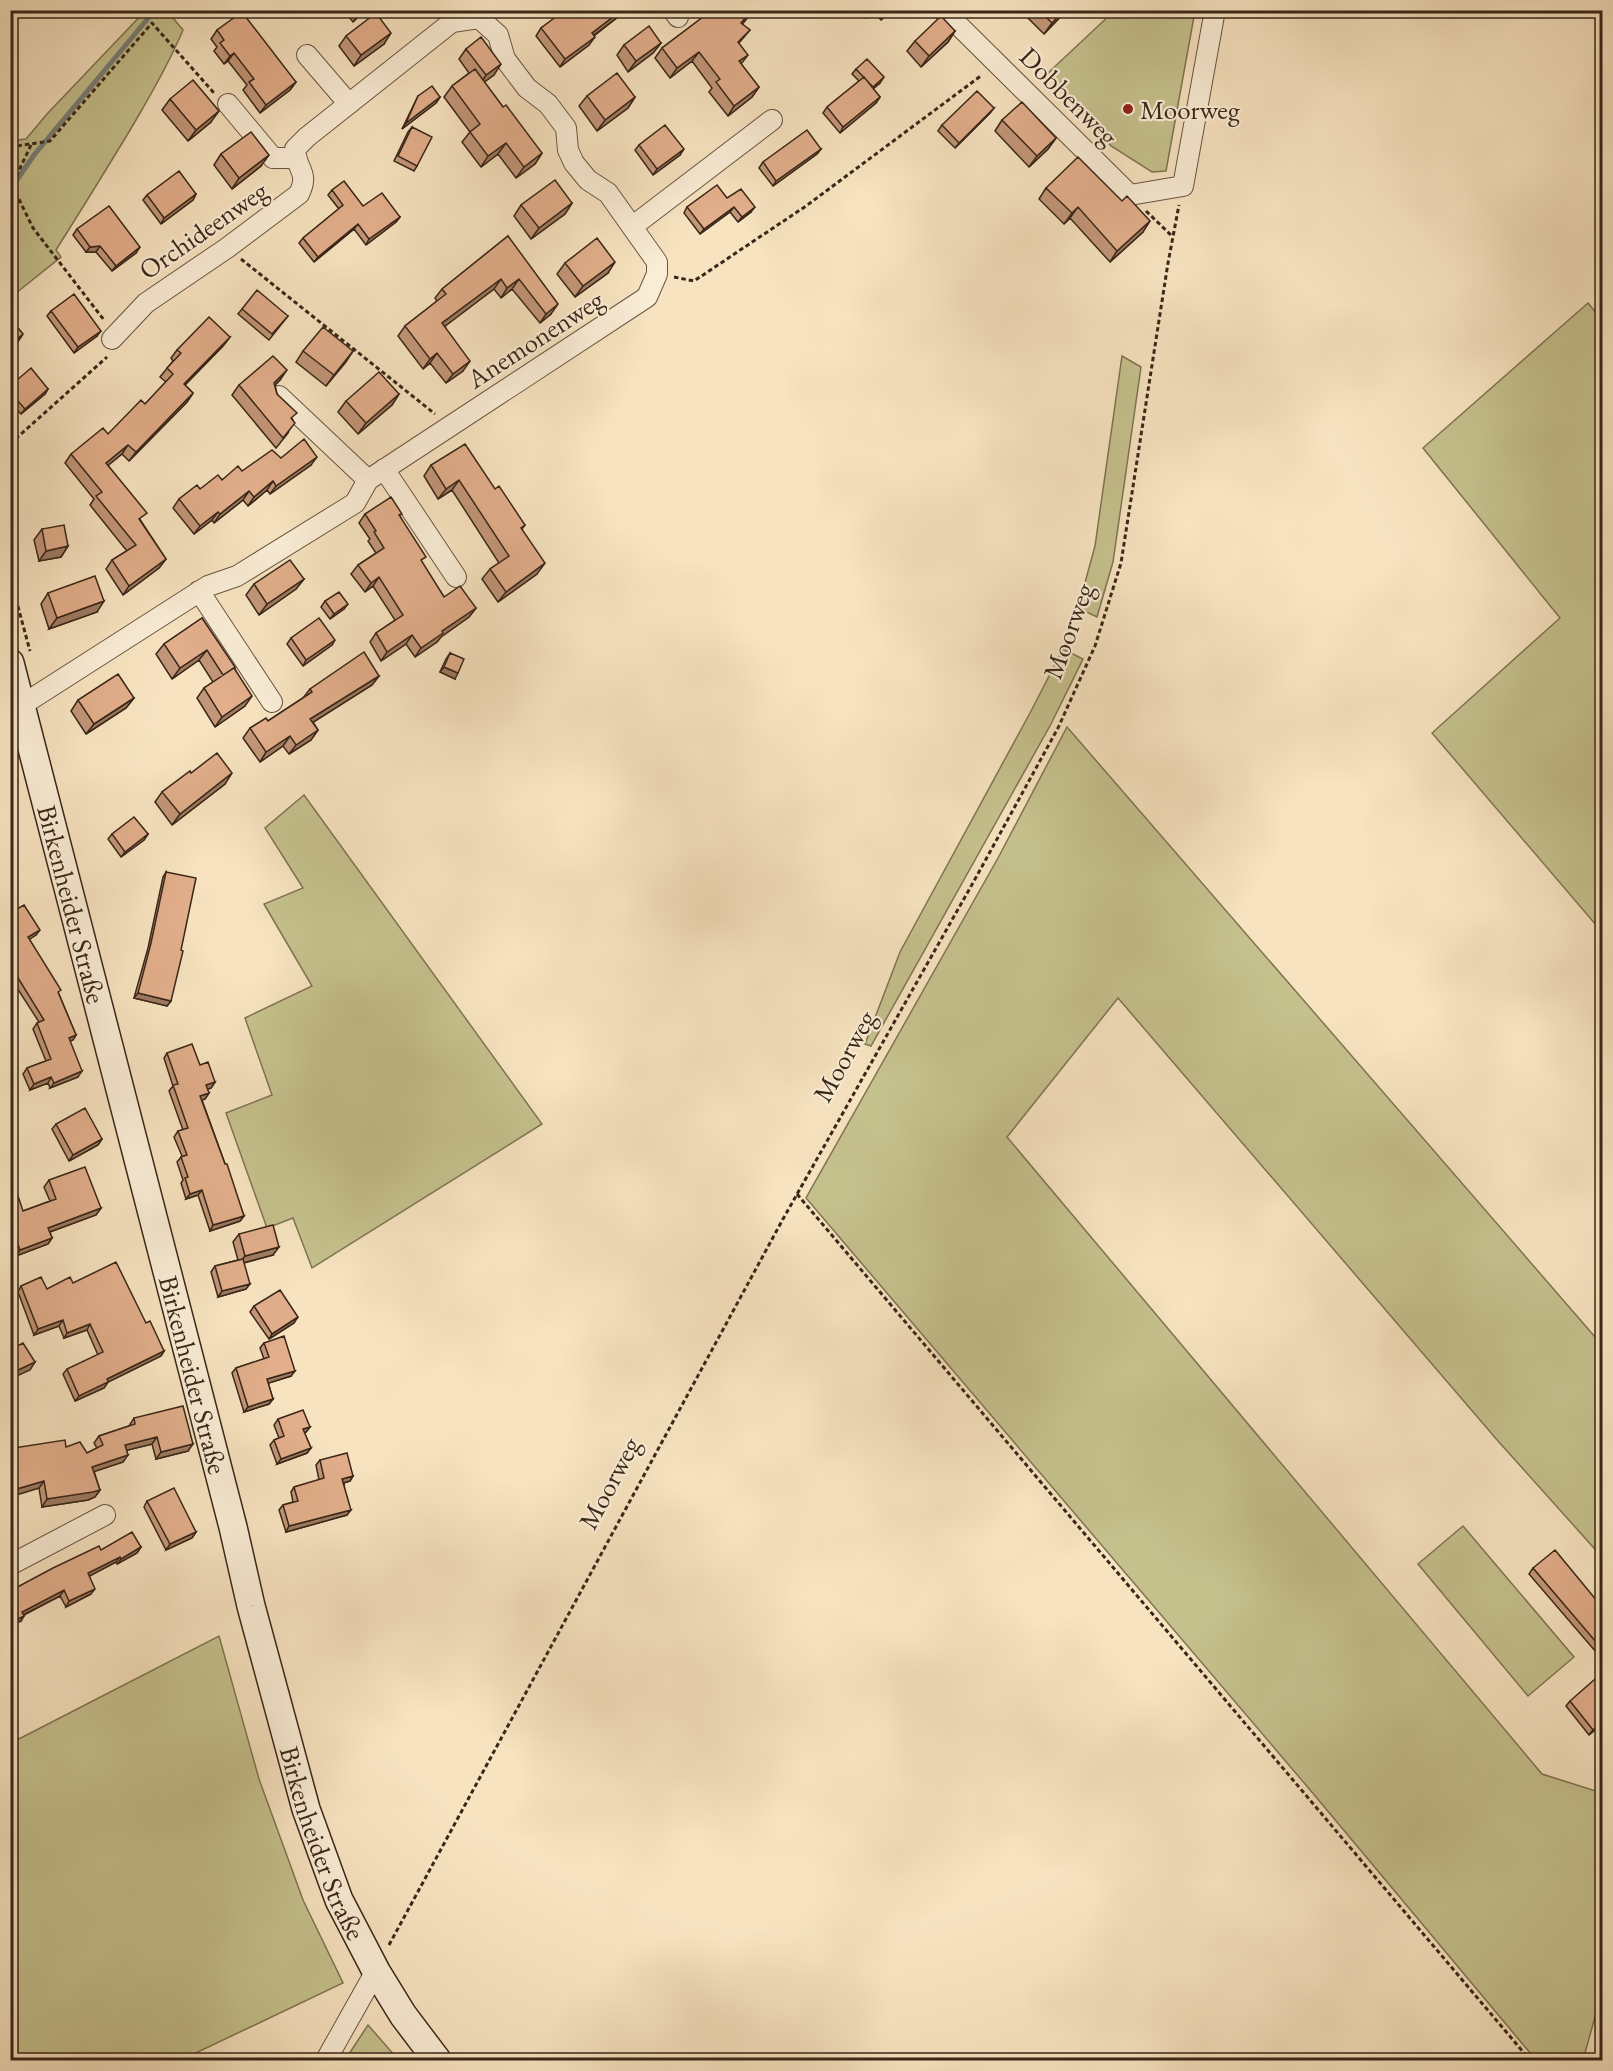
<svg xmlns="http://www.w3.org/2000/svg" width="1613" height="2071" font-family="'EB Garamond',serif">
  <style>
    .green { fill: #c5c18d; stroke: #7f7452; stroke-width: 1.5 }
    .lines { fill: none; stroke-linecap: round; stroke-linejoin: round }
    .stream { stroke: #77807a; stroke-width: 5 }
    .street-casing { stroke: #685542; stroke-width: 22 }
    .secondary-casing { stroke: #392618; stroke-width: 30 }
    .path { stroke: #392618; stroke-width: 3; stroke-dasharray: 4.5 3; stroke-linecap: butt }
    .street { stroke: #faedd6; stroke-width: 20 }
    .secondary { stroke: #faedd6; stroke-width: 27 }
    .wall { fill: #c29678; stroke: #392618; stroke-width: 1.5 }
    .shaded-wall { fill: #9e7a61; stroke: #392618; stroke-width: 1.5 }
    .building { fill: #e2ae8b; stroke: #392618; stroke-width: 1.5 }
    .poi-dot { fill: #8f2418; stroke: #faedd6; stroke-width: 2 }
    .labels { text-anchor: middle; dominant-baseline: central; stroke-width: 4.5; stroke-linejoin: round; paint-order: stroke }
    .street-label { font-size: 27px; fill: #392618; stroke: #faedd6 }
    .poi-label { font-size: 27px; fill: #392618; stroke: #faedd6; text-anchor: start }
  </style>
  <rect width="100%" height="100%" fill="#f7e3c0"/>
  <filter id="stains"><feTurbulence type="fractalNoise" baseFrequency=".00333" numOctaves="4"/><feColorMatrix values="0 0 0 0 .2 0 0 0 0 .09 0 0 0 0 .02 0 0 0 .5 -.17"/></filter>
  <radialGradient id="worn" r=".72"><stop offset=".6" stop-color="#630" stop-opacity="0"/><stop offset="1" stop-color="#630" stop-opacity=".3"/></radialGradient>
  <!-- green -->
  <path class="green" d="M146,10l21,1 16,19c-13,31 -30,61 -47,90 -26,44 -53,87 -80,130l5,7 -50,40v-156l15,-2 21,-25z
    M1112,11h83l-29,160 -14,1 -41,-26 -63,-73 64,-60z
    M1588,303l14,17v612l-170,-199 128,-115 -137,-170z
    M1122,356l19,11 -28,195 -16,55 -19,-9 17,-62z
    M1063,649l20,10 -32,65 -180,322 -6,-2 35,-92 130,-239z
    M1067,727l535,618v212l-104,-116 -380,-443 -111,139 535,637 60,19v199l-19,68h-47l-225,-269 -505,-593 192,-340z
    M304,795l238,329 -230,144 -19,-50 -26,10 -41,-115 46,-18 -27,-77 67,-32 -48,-82 39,-16 -38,-60z
    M1463,1526l111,131 -46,39 -110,-132z
    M219,1636l40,143 44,121 40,83 -162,77h-170v-317z
    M368,2025l28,32 -10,3h-41z"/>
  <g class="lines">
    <!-- stream -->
    <path class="stream" d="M10,190l24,-35 121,-145"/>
    <!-- street casing -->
    <g class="street-casing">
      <path id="street" d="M673,10l5,7
        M943,10l187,185 53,-9 32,-176
        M307,55l42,49
        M228,104l45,54h23
        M633,226l139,-106
        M112,339l34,-36 81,-55 72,-54c11,-22 -3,-24 -4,-45l12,-12 145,-115 27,-4 8,-7
        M279,396l89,84
        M384,469l72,108
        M199,591l73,111
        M22,705l186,-119 29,-10 118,-73 13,-23 279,-183 10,-23v-12l-49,-69 -20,-13 -14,-17 -6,-13 -2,-22 -18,-24 -21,-16 -22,-29 -7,-24 -19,-17
        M10,1565l95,-50
        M326,2060l50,-89"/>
    </g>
    <!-- secondary casing -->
    <g class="secondary-casing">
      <g id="secondary">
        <path id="s1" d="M10,663l223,864 18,79 55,203 33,91 37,71 27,44 34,45"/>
      </g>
    </g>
    <!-- path -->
    <path class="path" d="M31,145l-19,40 21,43 71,92
      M10,147l40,-6 102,-118 62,70
      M1146,211l27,26
      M241,259l194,155
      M674,277l20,4 112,-75 176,-131
      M10,444l97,-87
      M10,577l20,74
      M797,1194l733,866
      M389,1945l394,-726 191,-338 84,-153 37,-82 26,-83 47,-300 11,-58"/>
    <!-- street -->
    <use href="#street" class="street"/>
    <!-- secondary -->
    <use href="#secondary" class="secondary"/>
  </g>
  <!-- wall -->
  <path class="wall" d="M343,10h22l-12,12z
    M627,10l-33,26 -5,9 -29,22 -24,-31 5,-8z
    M708,10h46l-12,14 8,6 -11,13 2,21 18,23 -7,10 -24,19 -19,-24 3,-4 -20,-27 -22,17 -15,-20 7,-10 41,-31z
    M857,10h34l-10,10 -9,-9 -7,7z
    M1029,10h38l-23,24 -18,-18z
    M217,30l79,52 -6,8 -30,23 -17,-23 4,-5 -19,-24 -4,3 -10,-13 3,-4 -6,-8z
    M955,31l-7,11 -27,25 -14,-16 8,-10z
    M346,36l38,8 -30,22 -15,-20z
    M661,43l-8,10 -25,19 -11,-17 7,-10z
    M466,49l28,26 -10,7 19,25 39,46 -7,11 -19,14 -18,-24 -17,13 -19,-25 8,-10 -26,-35 8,-11 17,-13 -10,-14z
    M856,69l24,14 -7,6 7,8 -4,6 -36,30 -17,-20 4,-6 32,-26 -7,-7z
    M418,96l22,1 -4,6 -34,26 13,-27z
    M587,96l48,1 -7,11 -31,23 -18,-25z
    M170,99l41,23 -23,19 -26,-31z
    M994,108l-4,5 -35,35 -17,-17 4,-6z
    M1002,120l54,18 -8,11 -19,18 -34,-36z
    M412,127l5,39 -3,5 -20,-10 14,-29z
    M639,145l41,10 -27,20 -18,-25z
    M821,149l-4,5 -44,32 -14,-18 4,-6z
    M221,154l40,12 -29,23 -18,-24z
    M1046,188l97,44 -33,30 -40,-44 -6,6 -25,-25z
    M332,190l31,16 37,11 -4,5 -30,23 -12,-16 -40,33 -15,-19 4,-5 36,-29 -11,-14z
    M196,194l-3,6 -32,24 -18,-24 4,-5z
    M727,198l24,14 -13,10 -8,-10 -30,22 -16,-21 3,-6z
    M572,203l-7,11 -34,25 -17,-23 7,-11z
    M77,229l59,24 -24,18 -16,-19h-10l-13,-17z
    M508,236l43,78 -11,9 -28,-34 -11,9 -7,-9 -49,37 18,45 -17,12 -16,-20 -7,6 -25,-33 7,-10 32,-25 -2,-3 7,-9z
    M565,263l43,10 -33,24 -18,-23z
    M242,309l46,7 -19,24 -31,-26z
    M51,311l46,25 -23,17 -27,-37z
    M230,337l-7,9 -38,39 8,8 -6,9 -58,59 -7,-7 -14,11 33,56 25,38 -7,9 -36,27 -17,-26 6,-9 15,-9 -37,-46 4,-6 -29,-36 6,-9 37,-20 37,-30 21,-22 -6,-5 13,-16 -2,-3 6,-8z
    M303,351h50l-27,35 -30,-24z
    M280,380l-5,5 2,9 16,26 -5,13 -12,15 -44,-53 7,-10z
    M10,386l38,3 -3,5 -24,20 -11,-12z
    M399,394l-7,11 -34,29 -20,-22 8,-11z
    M281,458l30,7 -41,29 -3,-4 -19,16 -5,-6 -29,23 -2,-3 -18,14 -21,-26 6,-9 21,-10 42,-18z
    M431,465l64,24 30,36 -3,4 15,45 -39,28 -16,-23 8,-10 9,-6 -47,-73 -14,9 -14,-23z
    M365,514l35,2 22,47 22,34 32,11 -7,9 -28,20 -4,5 -22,15 -9,-13 -25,17 -11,-19 6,-9 19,-13 -22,-34 -8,6 -14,-18 7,-9 18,-12 -8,-12 2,-2 -11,-16z
    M42,529l26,17 -7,11 -22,4 -5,-21z
    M304,579l-8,10 -37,26 -13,-20 8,-11z
    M48,593l49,19 -48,17 -8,-25z
    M325,601l19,8 -14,10 -9,-12z
    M202,618l33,50 10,38 -30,21 -18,-29 7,-10 9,-6 -14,-22 -27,19 -16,-25 8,-10z
    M291,638l41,7 -29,21 -16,-22z
    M450,653l5,26 -15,-7 6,-13z
    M379,676l-7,9 -59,37 5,8 -7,10 -22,14 -6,-8 -23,16 -17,-24 7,-10 18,-7 35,-23 7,-9z
    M134,698l-8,10 -40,26 -15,-23 7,-11z
    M191,773l34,11 -53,41 -17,-23 7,-10z
    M112,834h36l-4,6 -23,17 -13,-18z
    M166,872l5,129 -4,5 -33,-8 14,-50 15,-71z
    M10,913l26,22 -7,4 30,55 17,41 -3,5 -3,1 8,36 -28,11 -2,-5 -18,7 -7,-16 4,-6 19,-7 -13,-32 4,-6 2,-1 -29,-45z
    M167,1053l33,12 15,17 -4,6 -4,1 2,4 -4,6 -3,1 42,116 -4,5 -30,10 -12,-36 -12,4 -5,-16 2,-3 -6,-18 5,-6 -8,-19 4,-6 5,-1 -14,-39 4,-5 -9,-28z
    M56,1124l46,15 -4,6 -29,16 -17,-32z
    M49,1180l52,28 -5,7 -46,17 2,6 -4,6 -32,12 -6,-15v-46l13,16 27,-10 -6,-14z
    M239,1234l34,21 -29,8 2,26 -28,8 -7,-25 4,-6 23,-6 -5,-18z
    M73,1283l73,40 18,28 -3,5 -53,26 -4,6 -29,13 -12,-27 4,-5 31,-14 -11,-25 -23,8 -5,-12 -25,9 -16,-43 3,-6 26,3z
    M254,1306l40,17 -25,16 -19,-27z
    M264,1343l27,33 -23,7 5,16 -4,5 -25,8 -12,-39 4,-5 28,-9 -4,-11z
    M134,1418l54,33 -32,8 -4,-15 -25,6 -4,12 -29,9 6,19 -5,7 -7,3 -46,7 -3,-19 -25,-40 52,-1 21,6 10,-5 -3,-5 5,-7 30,-10z
    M278,1419l32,8 -4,5h-2l7,16 -4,5 -30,11 -7,-19 4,-5 5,-2 -5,-13z
    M320,1460l33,16 -3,5 -6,2 3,32 -61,17 -7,-22 4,-5 10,-3 -2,-10 3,-5 25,-7 -3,-15z
    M147,1501l49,31 -4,6 -26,12 -22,-43z
    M141,1547l-4,6 -20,11 -1,-2 -27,14 2,18 -25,13 -6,-11 -36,19 -3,6 -11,-30 91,-41z
    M1533,1568l69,39v52l-73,-85z
    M1570,1701l32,23 -13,11 -23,-29z"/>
  <!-- shaded-wall -->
  <path class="shaded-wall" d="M19,10h5l-14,10v-4z
    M362,10h3l-12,12z
    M622,10h5l-41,31 6,-8z
    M752,10h2l-19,23 6,-10z
    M887,10h4l-10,10z
    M1064,10h3l-23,24 8,-11z
    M955,31l-7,11 -27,25 8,-11z
    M391,33l-7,11 -30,22 7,-11z
    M595,37l-6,8 -29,22 5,-8z
    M661,43l-8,10 -25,19 8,-11z
    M699,52l-7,9 -22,17 7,-10z
    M234,53l-6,8 -4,3 6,-8z
    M748,55l-7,9 -2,-3z
    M501,64l-7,11 -15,11 7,-11z
    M884,77l-4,6 -11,9 4,-5z
    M296,82l-6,8 -30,23 6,-8z
    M759,87l-7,10 -24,19 6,-10z
    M440,97l-4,6 -34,26 4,-6z
    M635,97l-7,11 -31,23 8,-11z
    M880,97l-4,6 -36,30 3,-6z
    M994,108l-4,5 -35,35 4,-5z
    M219,111l-8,11 -23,19 8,-11z
    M1056,138l-8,11 -19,18 8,-11z
    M506,143l-8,11 -17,13 7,-11z
    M684,149l-4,6 -27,20 4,-6z
    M821,149l-4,5 -44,32 3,-5z
    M542,153l-7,11 -19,14 8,-11z
    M269,155l-8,11 -29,23 7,-11z
    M196,194l-3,6 -32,24 3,-6z
    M572,203l-7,11 -34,25 8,-11z
    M734,207l-4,5 -30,22 4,-5z
    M755,207l-4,5 -13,10 4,-5z
    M1078,207l-8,11 -6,6 8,-11z
    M400,217l-4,5 -30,23 3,-6z
    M1150,221l-7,11 -33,30 7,-11z
    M358,224l-4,5 -40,33 4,-5z
    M100,246l-4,6h-10l4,-5z
    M140,247l-4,6 -24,18 4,-5z
    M615,262l-7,11 -33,24 8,-11z
    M501,279l-7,10 -58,44 6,-10z
    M519,279l-7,10 -11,9 6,-10z
    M558,304l-7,10 -11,9 6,-9z
    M101,331l-4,5 -23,17 4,-6z
    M23,334l-7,11 -6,4v-4z
    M230,337l-7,9 -46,47 7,-9z
    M353,351l-7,11 -20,24 8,-11z
    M437,353l-7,10 -7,6 7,-10z
    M470,361l-7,10 -17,12 7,-9z
    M287,370l-7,10 -13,13 7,-10z
    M48,389l-3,5 -24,20 4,-5z
    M193,393l-6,9 -58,59 7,-9z
    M399,394l-7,11 -34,29 8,-11z
    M128,445l-6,9 -22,18 6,-9z
    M317,457l-6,8 -41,29 6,-8z
    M459,480l-7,10 -14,9 8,-10z
    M273,481l-6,9 -19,16 6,-9z
    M249,491l-6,9 -29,23 6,-9z
    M218,512l-6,8 -18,14 6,-8z
    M68,546l-7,11 -22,4 7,-10z
    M166,559l-7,9 -36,27 6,-9z
    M545,563l-8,11 -39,28 8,-10z
    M379,577l-6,9 -8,6 6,-9z
    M304,579l-8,10 -37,26 8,-11z
    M104,601l-7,11 -48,17 8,-11z
    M348,604l-4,5 -14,10 4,-5z
    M476,608l-7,9 -28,20 -4,5 -22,15 6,-9 21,-17z
    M412,635l-6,9 -25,17 6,-9z
    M335,640l-3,5 -29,21 3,-6z
    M207,650l-8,10 -27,19 8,-11z
    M444,667l14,6 -3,6 -15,-7z
    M379,676l-7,9 -68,43 6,-9z
    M252,696l-7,10 -30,21 7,-10z
    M134,698l-8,10 -40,26 8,-10z
    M318,730l-7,10 -22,14 7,-9z
    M290,736l-7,10 -23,16 6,-10z
    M232,773l-7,11 -53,41 8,-11z
    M148,834l-4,6 -23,17 4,-5z
    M40,930l-4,5 -12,8 4,-6z
    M138,993l33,8 -4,5 -33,-8z
    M76,1035l-3,5 -8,3 4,-5z
    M82,1071l-4,6 -28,11 4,-5z
    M51,1077l-3,6 -18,7 4,-6z
    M215,1082l-4,6 -9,3 4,-6z
    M209,1093l-4,6 -8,3 3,-6z
    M102,1139l-4,6 -29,16 4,-6z
    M202,1190l-4,5 -12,4 4,-5z
    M101,1208l-5,7 -52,19 4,-6z
    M244,1216l-4,5 -30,10 3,-6z
    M52,1238l-4,6 -32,12 4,-6z
    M279,1247l-6,8 -34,9 6,-8z
    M250,1284l-4,5 -28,8 4,-6z
    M298,1317l-4,6 -25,16 3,-5z
    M63,1320l-4,6 -25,9 4,-6z
    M90,1324l-3,6 -23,8 3,-5z
    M164,1351l-3,5 -53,26 -4,6 -29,13 4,-5 28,-17z
    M35,1362l-5,8 -20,9v-5z
    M295,1371l-4,5 -28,9 4,-6z
    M273,1399l-4,5 -25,8 4,-5z
    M310,1427l-4,5 -7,2 4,-5z
    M157,1437l-5,7 -32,8 5,-7z
    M193,1444l-5,7 -32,8 5,-7z
    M311,1448l-4,5 -30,11 4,-5z
    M128,1455l-5,7 -36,12 5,-7z
    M353,1476l-3,5 -11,3 3,-5z
    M44,1481l-5,7 -29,9v-6z
    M100,1490l-5,7 -7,3 -46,7 5,-8z
    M351,1510l-4,5 -61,17 3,-6z
    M196,1532l-4,6 -26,12 4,-6z
    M141,1547l-4,6 -20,11 4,-5z
    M120,1557l-4,5 -32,17 4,-6z
    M95,1589l-4,5 -25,13 3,-6z
    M64,1590l-4,6 -41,21 3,-5z
    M24,1616l-3,5 -11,5v-3z
    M1602,1722v2l-13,11 4,-5z"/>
  <!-- building -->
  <path class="building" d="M10,10h9l-9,6z
    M565,10h57l-30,23 3,4 -30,22 -24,-31z
    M708,10h44l-11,13 9,7 -12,12 10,13 -9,6 20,26 -25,19 -18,-24 4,-3 -21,-27 -22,16 -15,-20 41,-31z
    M1039,10h25l-12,13z
    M242,12l54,70 -30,23 -17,-23 5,-3 -20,-26 -4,3 -10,-13 4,-3 -7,-10z
    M376,13l15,20 -30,22 -15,-19z
    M941,16l14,15 -26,25 -14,-15z
    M649,26l12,17 -25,18 -12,-16z
    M481,37l20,27 -15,11 -20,-26z
    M867,59l17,18 -11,10 -17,-18z
    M475,69l28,38 3,-2 36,48 -18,14 -18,-24 -18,13 -18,-24 10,-8 -28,-38z
    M617,73l18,24 -30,23 -18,-24z
    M864,77l16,20 -37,30 -16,-20z
    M193,80l26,31 -23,19 -26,-31z
    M432,86l8,11 -34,26 12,-27z
    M977,91l17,17 -35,35 -17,-18z
    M1022,102l34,36 -19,18 -35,-36z
    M665,125l19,24 -27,20 -18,-24z
    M412,127l20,10 -15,29 -19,-10z
    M807,130l14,19 -45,32 -13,-19z
    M251,132l18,23 -30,23 -18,-24z
    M1078,157l44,44 5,-5 23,25 -33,30 -39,-44 -6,6 -26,-25z
    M179,171l17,23 -32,24 -17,-23z
    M555,180l17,23 -33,25 -18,-23z
    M344,181l19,25 19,-13 18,24 -31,22 -11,-15 -40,33 -15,-19 40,-33 -11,-15z
    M717,185l10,13 14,-9 14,18 -13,10 -8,-10 -30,22 -17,-22z
    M109,206l31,41 -24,19 -16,-20 -10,1 -13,-18z
    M508,236l50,68 -12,10 -27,-35 -12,9 -6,-9 -59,44 28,38 -17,13 -16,-21 -7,6 -25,-33 41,-32 -4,-5z
    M597,238l18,24 -32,24 -18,-23z
    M257,290l31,26 -16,18 -30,-25z
    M74,294l27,37 -23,16 -27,-36z
    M209,317l21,20 -46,47 9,9 -57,59 -8,-7 -22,18 41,50 -8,6 27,40 -37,27 -17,-26 24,-15 -40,-49 6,-4 -31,-38 32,-26 5,6 33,-34 4,4 28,-30 -6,-6 14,-15 -4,-3z
    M10,318l13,16 -13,11z
    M323,327l30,24 -19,24 -31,-24z
    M273,356l14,14 -13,13 3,11 20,19 -6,5 4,5 -12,15 -44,-53z
    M31,368l17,21 -23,20 -15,-17v-6z
    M379,372l20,22 -33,29 -20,-22z
    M304,439l13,18 -41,29 -3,-5 -19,16 -5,-6 -29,23 -2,-2 -18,14 -21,-27 18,-14 3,4 18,-14 4,5 16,-14 4,5 30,-21 9,8z
    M465,444l30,45 4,-3 26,39 -4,3 24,35 -39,29 -16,-23 19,-13 -50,-76 -13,9 -15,-24z
    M391,497l11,17 -3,1 27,42 -5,3 23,37 16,-11 16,22 -34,23 1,2 -22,15 -9,-13 -25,17 -11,-19 27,-18 -24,-38 -8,6 -13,-18 26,-17 -10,-16 2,-1 -11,-17z
    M64,525l4,21 -22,5 -4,-22z
    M290,560l14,19 -37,25 -13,-20z
    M95,576l9,25 -47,17 -9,-25z
    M339,592l9,12 -14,10 -9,-13z
    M202,618l33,49 -12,8 -16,-25 -27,18 -16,-24z
    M319,618l16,22 -29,20 -15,-22z
    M364,652l15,24 -69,43 8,11 -22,15 -6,-9 -24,16 -16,-24 16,-10 2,3 44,-29 -2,-3z
    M450,653l14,6 -6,14 -14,-6z
    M234,668l18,28 -30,21 -18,-29z
    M118,674l16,24 -40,26 -16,-24z
    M217,753l15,20 -52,41 -18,-22 28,-21 1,2z
    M134,817l14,17 -23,18 -13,-18z
    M10,844l6,8 -6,4z
    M166,872l30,6 -15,72 2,1 -12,50 -33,-8 13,-50z
    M24,905l16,25 -12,7 33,53 -3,2 18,43 -7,3 13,33 -28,12 -3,-6 -17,7 -7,-16 24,-9 -14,-36 7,-3 -34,-55v-52z
    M192,1044l8,21 8,-3 7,20 -9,3 3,8 -9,3 25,68h2l17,52 -31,9 -11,-35 -12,4 -5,-16 3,-1 -7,-20 6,-2 -9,-24 10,-3 -15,-43 5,-1 -11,-31z
    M85,1108l17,31 -29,16 -17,-31z
    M85,1167l16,41 -53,20 4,10 -32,12 -10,-26v-29l7,-2 6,18 33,-12 -7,-19z
    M273,1225l6,22 -34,9 -6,-22z
    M243,1259l7,25 -28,7 -7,-25z
    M116,1262l30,61 4,-2 14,30 -57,28 1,3 -29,14 -12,-27 36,-17 -13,-28 -23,9 -4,-13 -25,9 -17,-43 20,-9 6,12 23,-12 3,6z
    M280,1290l18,27 -26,17 -18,-28z
    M284,1336l11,35 -28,8 6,20 -25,8 -12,-39 33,-11 -5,-14z
    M23,1343l12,19 -25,12v-24z
    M183,1406l10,38 -32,8 -4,-15 -32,8 3,10 -36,12 8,23 -7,2 -46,7 -3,-18 -34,10v-50l4,7 51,-8 1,7 14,-5 7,11 16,-8 -4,-9 36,-12 -1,-6z
    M303,1410l7,17 -7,2 8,19 -30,11 -7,-19 10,-4 -6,-17z
    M347,1453l6,23 -11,3 9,31 -62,16 -6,-21 15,-4 -4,-14 30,-9 -4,-18z
    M174,1488l22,44 -26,12 -23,-43z
    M132,1532l9,15 -20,12 -1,-2 -32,16 7,16 -26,12 -5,-11 -42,22 2,4 -14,7v-32l43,-23 46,-22 2,4z
    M1555,1550l47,57v42l-69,-81z
    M1602,1673v49l-9,8 -23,-29z"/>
  <!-- markers -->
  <circle class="poi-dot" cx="1128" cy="109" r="6"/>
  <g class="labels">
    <!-- street labels -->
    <g class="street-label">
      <text transform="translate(1069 96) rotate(45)">Dobbenweg</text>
      <text transform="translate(203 230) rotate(-35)">Orchideenweg</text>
      <text transform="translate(535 339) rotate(-33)">Anemonenweg</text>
      <text transform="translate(1068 631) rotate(-70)">Moorweg</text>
      <text stroke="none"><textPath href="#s1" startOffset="249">Birkenheider Straße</textPath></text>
      <text transform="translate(844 1056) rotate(-61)">Moorweg</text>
      <text stroke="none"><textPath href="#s1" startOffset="735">Birkenheider Straße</textPath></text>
      <text transform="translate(609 1483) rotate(-62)">Moorweg</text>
      <text stroke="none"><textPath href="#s1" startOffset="1221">Birkenheider Straße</textPath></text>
    </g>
    <!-- poi labels -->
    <g class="poi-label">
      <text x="1140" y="109">Moorweg</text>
    </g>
  </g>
  <!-- margin -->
  <rect width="1613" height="2071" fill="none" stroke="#f7e3c0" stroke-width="36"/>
  <rect x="12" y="12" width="1589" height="2047" fill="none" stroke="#392618" stroke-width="3"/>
  <rect x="18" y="18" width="1577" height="2035" fill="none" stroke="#392618" stroke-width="1.5"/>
  <rect width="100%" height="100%" filter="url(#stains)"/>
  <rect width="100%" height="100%" fill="url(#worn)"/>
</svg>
